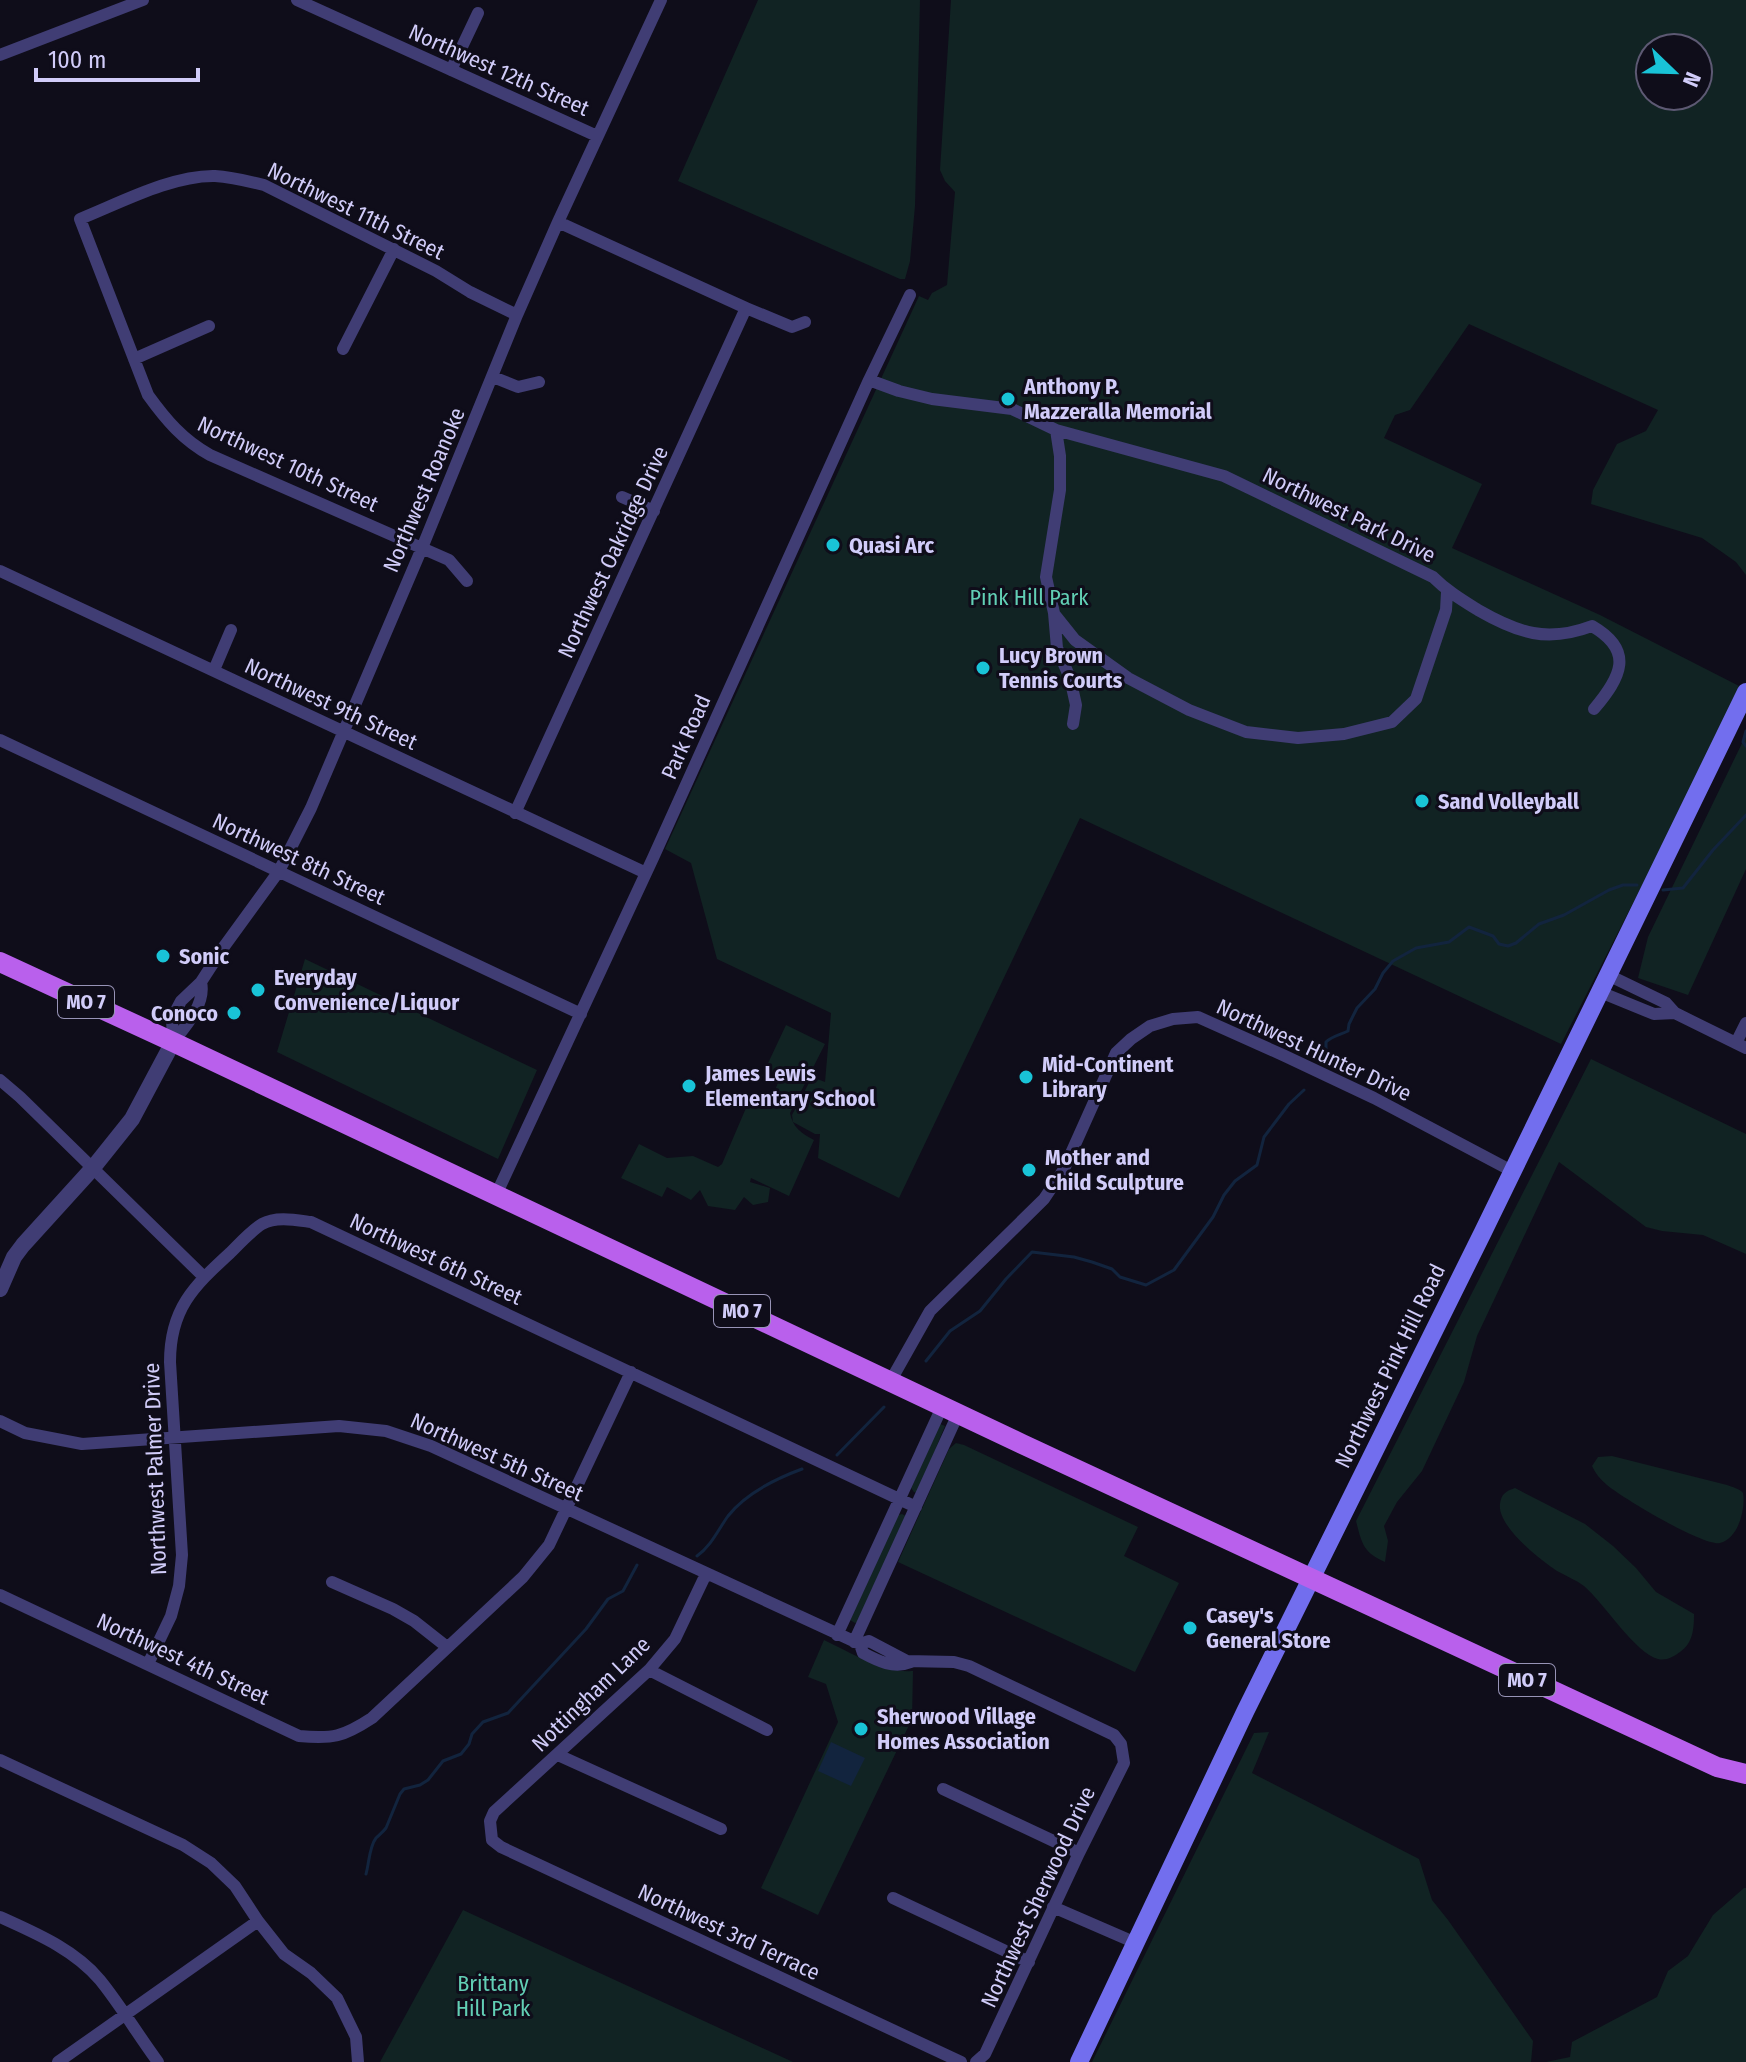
<svg xmlns="http://www.w3.org/2000/svg" width="1746" height="2062" font-family="'Fira Sans Condensed',sans-serif">
  <style>
    .green { fill: #112323; fill-rule: evenodd }
    .water { fill: #12243e }
    .lines { fill: none; stroke-linecap: round; stroke-linejoin: round }
    .stream { stroke: #12243e; stroke-width: 3 }
    .minor { stroke: #403d74; stroke-width: 12 }
    .tertiary { stroke: #403d74; stroke-width: 16 }
    .secondary { stroke: #726eee; stroke-width: 18 }
    .primary { stroke: #b960ec; stroke-width: 20 }
    .poi-dot { fill: #19c3d7; stroke: #0f0d1a; stroke-width: 3 }
    .labels { text-anchor: middle; dominant-baseline: central; stroke-width: 6; stroke-linejoin: round; paint-order: stroke }
    .shield { fill: #0f0d1a; stroke: #9793b6; stroke-width: 2 }
    .shield-label { font-size: 20px; font-weight: bold; fill: #d1ccf9 }
    .street-label { font-size: 22px; fill: #d1ccf9; stroke: #0f0d1a }
    .poi-label { font-size: 22px; font-weight: bold; fill: #d1ccf9; stroke: #0f0d1a; text-anchor: start }
    .park-label { font-size: 22px; fill: #62cfb5; stroke: #0f0d1a }
  </style>
  <rect width="100%" height="100%" fill="#0f0d1a"/>
  <!-- green -->
  <path class="green" d="M758,0h162l-5,206 -5,55 -5,18h-5l-222,-98z
    M951,0h795v575l-10,-13 -34,-24 -111,-34 2,-14 24,-46 29,-13 12,-21 -189,-86 -59,86 -15,5 -11,23 98,46 -30,64 148,67 143,73 -182,356 -481,-226 -181,380 -81,-40 2,-24h-5l-22,-12 -1,-7 20,-38 13,5 6,-69 -114,-54 -26,-96 -26,-14 254,-553 9,4 4,-7 15,-8 8,-93 -10,-11 -5,-11zM1650,48h48v48h-48z
    M1746,735v134l-58,126 -50,-17 10,-41z
    M305,959l232,111 -39,89 -221,-107z
    M786,1025l39,19 -35,69c3,15 11,20 24,27l-25,56 -38,-18 -1,4 20,6 -2,14 -15,3 -9,-8 -9,13 -27,-4 -8,-16 -9,10 -24,-13 -5,10 -41,-19 18,-34 28,14 26,-2 25,11 4,-3 27,-63 18,7 11,-25 -16,-7z
    M1591,1059l155,75v120l-43,-19 -41,-4 -16,-4 -87,-65 -82,174 -13,46 -42,89 -25,31 -13,24 4,15 -3,21c-22,-10 -23,-18 -29,-41z
    M940,1424l5,2c-10,23 -17,45 -28,67l-3,-1 -3,-4z
    M956,1443l8,2 174,82 -14,29 55,27 -44,89 -237,-110 51,-113z
    M1612,1456l115,29c5,2 13,4 16,8 3,16 -5,46 -23,50 -16,4 -99,-46 -113,-58 -7,-6 -12,-12 -15,-19l6,-9z
    M1515,1488l70,36 28,22 23,22 20,24 38,22c0,15 -1,29 -14,38 -7,5 -14,9 -22,7 -22,-5 -55,-57 -74,-73 -8,-6 -18,-10 -27,-15 -17,-11 -60,-45 -57,-67 1,-10 6,-13 15,-16z
    M902,1514l4,2 -49,106 -2,1 -5,-3 48,-105z
    M824,1640c28,13 58,33 89,31l-1,48 -94,196 -57,-27 77,-166 -12,-38 -18,-7z
    M1269,1732l-17,41 167,86 13,41 16,20 85,121 -2,21h-439l162,-329z
    M1744,1888h2v174h-200l24,-5 2,-15 85,-45 11,-26 20,-15 25,-41z
    M463,1910l330,152h-413z"/>
  <!-- water -->
  <path class="water" d="M831,1742l34,16 -14,28 -33,-15z"/>
  <g class="lines">
    <!-- stream -->
    <path class="stream" d="M1746,731l-3,11 3,4
      M1663,890l20,-2 30,-38 33,-35
      M1326,1058v-16c6,-6 14,-7 22,-11l1,-7 8,-16 18,-19 8,-16 10,-12 23,-13 33,-6 20,-15 24,9 6,8 9,2 8,-3 23,-19 25,-9 45,-25 14,-5h14
      M926,1361l24,-30 30,-20 26,-32 26,-27 42,5 18,5 20,7 8,8 26,8 28,-15 39,-53 11,-22 11,-14 22,-16 7,-28 25,-33 15,-14
      M837,1455l47,-48
      M697,1556c14,-10 21,-26 31,-40 18,-23 47,-37 74,-47
      M366,1874c3,-10 3,-27 10,-36 3,-3 7,-6 10,-10l14,-34 4,-5 16,-4 8,-5 15,-19 18,-7 8,-10 3,-10 11,-12 25,-9 78,-84 22,-30 15,-8 14,-26"/>
    <!-- minor -->
    <path class="minor" d="M297,0l300,136
      M0,55l143,-55
      M451,70l27,-57
      M558,222l188,86 46,19 13,-5
      M343,349l51,-100
      M134,359l75,-33
      M493,377l25,10 21,-5
      M869,380l30,11 33,8 80,10 44,21
      M622,497l32,14
      M0,571l646,302
      M467,581l-18,-21 -239,-105c-27,-15 -44,-35 -62,-60l-68,-176c40,-16 92,-44 135,-43 17,1 33,5 49,9l172,86 34,21 47,23
      M1055,615l20,25 53,38 61,32 57,22 52,6 46,-4 48,-12 24,-23 30,-89 1,-18
      M214,670l17,-40
      M1073,724l3,-19 -6,-27 -13,-30 -3,-35 -8,-36 14,-87v-34l-4,-26 168,46 209,101c14,14 29,23 45,33 40,23 69,33 114,16 43,25 29,51 2,83
      M0,740l581,274
      M515,813l231,-505
      M1608,975l58,28 9,10 71,35
      M1600,992l54,22 21,-1
      M173,1042l-1,-24 9,-17 20,-19 22,-34 56,-77 32,-63 111,-260 95,-233 41,-93 103,-222
      M173,1042c13,-16 33,-38 28,-60
      M1736,1043l10,-20
      M0,1080l20,17 184,180
      M496,1195l157,-337 216,-478 41,-85
      M890,1382l40,-71 114,-112 20,-30 52,-116 15,-14 19,-13 23,-7 25,-2 87,39 89,42 138,73
      M0,1421l25,12 57,11 257,-18 47,5 45,15 429,198 9,-3 38,20 47,1 15,4 145,69 7,9 3,19 -45,90 -94,201 -9,8
      M706,1574l-31,65 -26,31 -155,142 -4,9 2,19 9,7 460,215
      M332,1582l61,27 21,12 33,26
      M0,1595l299,141c34,3 44,1 73,-18l151,-141 26,-32 82,-173
      M837,1635l105,-228
      M854,1642l104,-228
      M860,1644l3,9c15,8 31,16 48,9
      M148,1664l23,-48 8,-30 3,-31 -12,-193c0,-53 23,-75 60,-109 10,-10 21,-22 32,-29 14,-8 34,-4 49,-2l605,285
      M649,1670l118,60
      M558,1755l163,74
      M0,1760l183,85 28,18 24,23 23,35 26,33 27,19 26,25 19,39 2,25
      M943,1789l136,64
      M893,1898l136,64
      M1053,1907l83,36
      M0,1917c35,16 74,32 100,63 21,26 38,55 58,82
      M58,2062l200,-141"/>
    <!-- tertiary -->
    <path class="tertiary" d="M0,1289l14,-32 9,-12 69,-76 40,-50 41,-77"/>
    <!-- secondary -->
    <path class="secondary" d="M1079,2062l166,-350 238,-480 263,-540"/>
    <!-- primary -->
    <path class="primary" d="M0,962l173,80 849,402 695,323 29,7"/>
  </g>
  <!-- markers -->
  <g class="poi-dot">
    <circle cx="1008" cy="399" r="8"/>
    <circle cx="833" cy="545" r="8"/>
    <circle cx="983" cy="668" r="8"/>
    <circle cx="1422" cy="801" r="8"/>
    <circle cx="163" cy="956" r="8"/>
    <circle cx="258" cy="990" r="8"/>
    <circle cx="234" cy="1013" r="8"/>
    <circle cx="1026" cy="1077" r="8"/>
    <circle cx="689" cy="1086" r="8"/>
    <circle cx="1029" cy="1170" r="8"/>
    <circle cx="1190" cy="1628" r="8"/>
    <circle cx="861" cy="1729" r="8"/>
  </g>
  <g class="labels">
    <!-- shield labels -->
    <g class="shield">
      <rect x="58" y="986" width="56" height="32" rx="6"/>
      <rect x="714" y="1295" width="56" height="32" rx="6"/>
      <rect x="1499" y="1664" width="56" height="32" rx="6"/>
    </g>
    <g class="shield-label">
      <text x="86" y="1002">MO 7</text>
      <text x="742" y="1311">MO 7</text>
      <text x="1527" y="1680">MO 7</text>
    </g>
    <!-- street labels -->
    <g class="street-label">
      <text transform="translate(499 70) rotate(24)">Northwest 12th Street</text>
      <text transform="translate(356 211) rotate(26)">Northwest 11th Street</text>
      <text transform="translate(288 464) rotate(25)">Northwest 10th Street</text>
      <text transform="translate(424 490) rotate(-67)">Northwest Roanoke</text>
      <text transform="translate(1349 515) rotate(26)">Northwest Park Drive</text>
      <text transform="translate(613 552) rotate(-65)">Northwest Oakridge Drive</text>
      <text transform="translate(331 704) rotate(25)">Northwest 9th Street</text>
      <text transform="translate(686 737) rotate(-66)">Park Road</text>
      <text transform="translate(299 859) rotate(25)">Northwest 8th Street</text>
      <text transform="translate(1314 1050) rotate(25)">Northwest Hunter Drive</text>
      <text transform="translate(436 1259) rotate(25)">Northwest 6th Street</text>
      <text transform="translate(1390 1366) rotate(-64)">Northwest Pink Hill Road</text>
      <text transform="translate(497 1457) rotate(24)">Northwest 5th Street</text>
      <text transform="translate(155 1469) rotate(-92)">Northwest Palmer Drive</text>
      <text transform="translate(183 1659) rotate(25)">Northwest 4th Street</text>
      <text transform="translate(591 1694) rotate(-44)">Nottingham Lane</text>
      <text transform="translate(1038 1897) rotate(-65)">Northwest Sherwood Drive</text>
      <text transform="translate(729 1932) rotate(25)">Northwest 3rd Terrace</text>
    </g>
    <!-- poi labels -->
    <g class="poi-label">
      <text x="1024" y="386">Anthony P.<tspan x="1024" dy="25">Mazzeralla Memorial</tspan></text>
      <text x="849" y="545">Quasi Arc</text>
      <text x="999" y="655">Lucy Brown<tspan x="999" dy="25">Tennis Courts</tspan></text>
      <text x="1438" y="801">Sand Volleyball</text>
      <text x="179" y="956">Sonic</text>
      <text x="274" y="977">Everyday<tspan x="274" dy="25">Convenience/Liquor</tspan></text>
      <text x="218" y="1013" text-anchor="end">Conoco</text>
      <text x="1042" y="1064">Mid-Continent<tspan x="1042" dy="25">Library</tspan></text>
      <text x="705" y="1073">James Lewis<tspan x="705" dy="25">Elementary School</tspan></text>
      <text x="1045" y="1157">Mother and<tspan x="1045" dy="25">Child Sculpture</tspan></text>
      <text x="1206" y="1615">Casey's<tspan x="1206" dy="25">General Store</tspan></text>
      <text x="877" y="1716">Sherwood Village<tspan x="877" dy="25">Homes Association</tspan></text>
    </g>
    <!-- park labels -->
    <g class="park-label">
      <text x="1029" y="597">Pink Hill Park</text>
      <text x="493" y="1983">Brittany<tspan x="493" dy="25">Hill Park</tspan></text>
    </g>
  </g>
  <!-- north arrow -->
  <g transform="translate(1674 72) rotate(113)"><circle r="38" fill="#0f0d1a" stroke="#5d5973" stroke-width="2"/>
  <path d="M0-6L14 30L0 20L-14 30Z" fill="#19c3d7"/>
  <text y="-12" font-size="22" font-weight="bold" text-anchor="middle" fill="#d1ccf9">N</text>
  </g>
  <!-- scale -->
  <path d="M36 68v12h162v-12" fill="none" stroke="#d1ccf9" stroke-width="4"/>
  <text x="48" y="68" font-size="24" fill="#d1ccf9" stroke="#0f0d1a" stroke-width="6" paint-order="stroke">100 m</text>
</svg>
